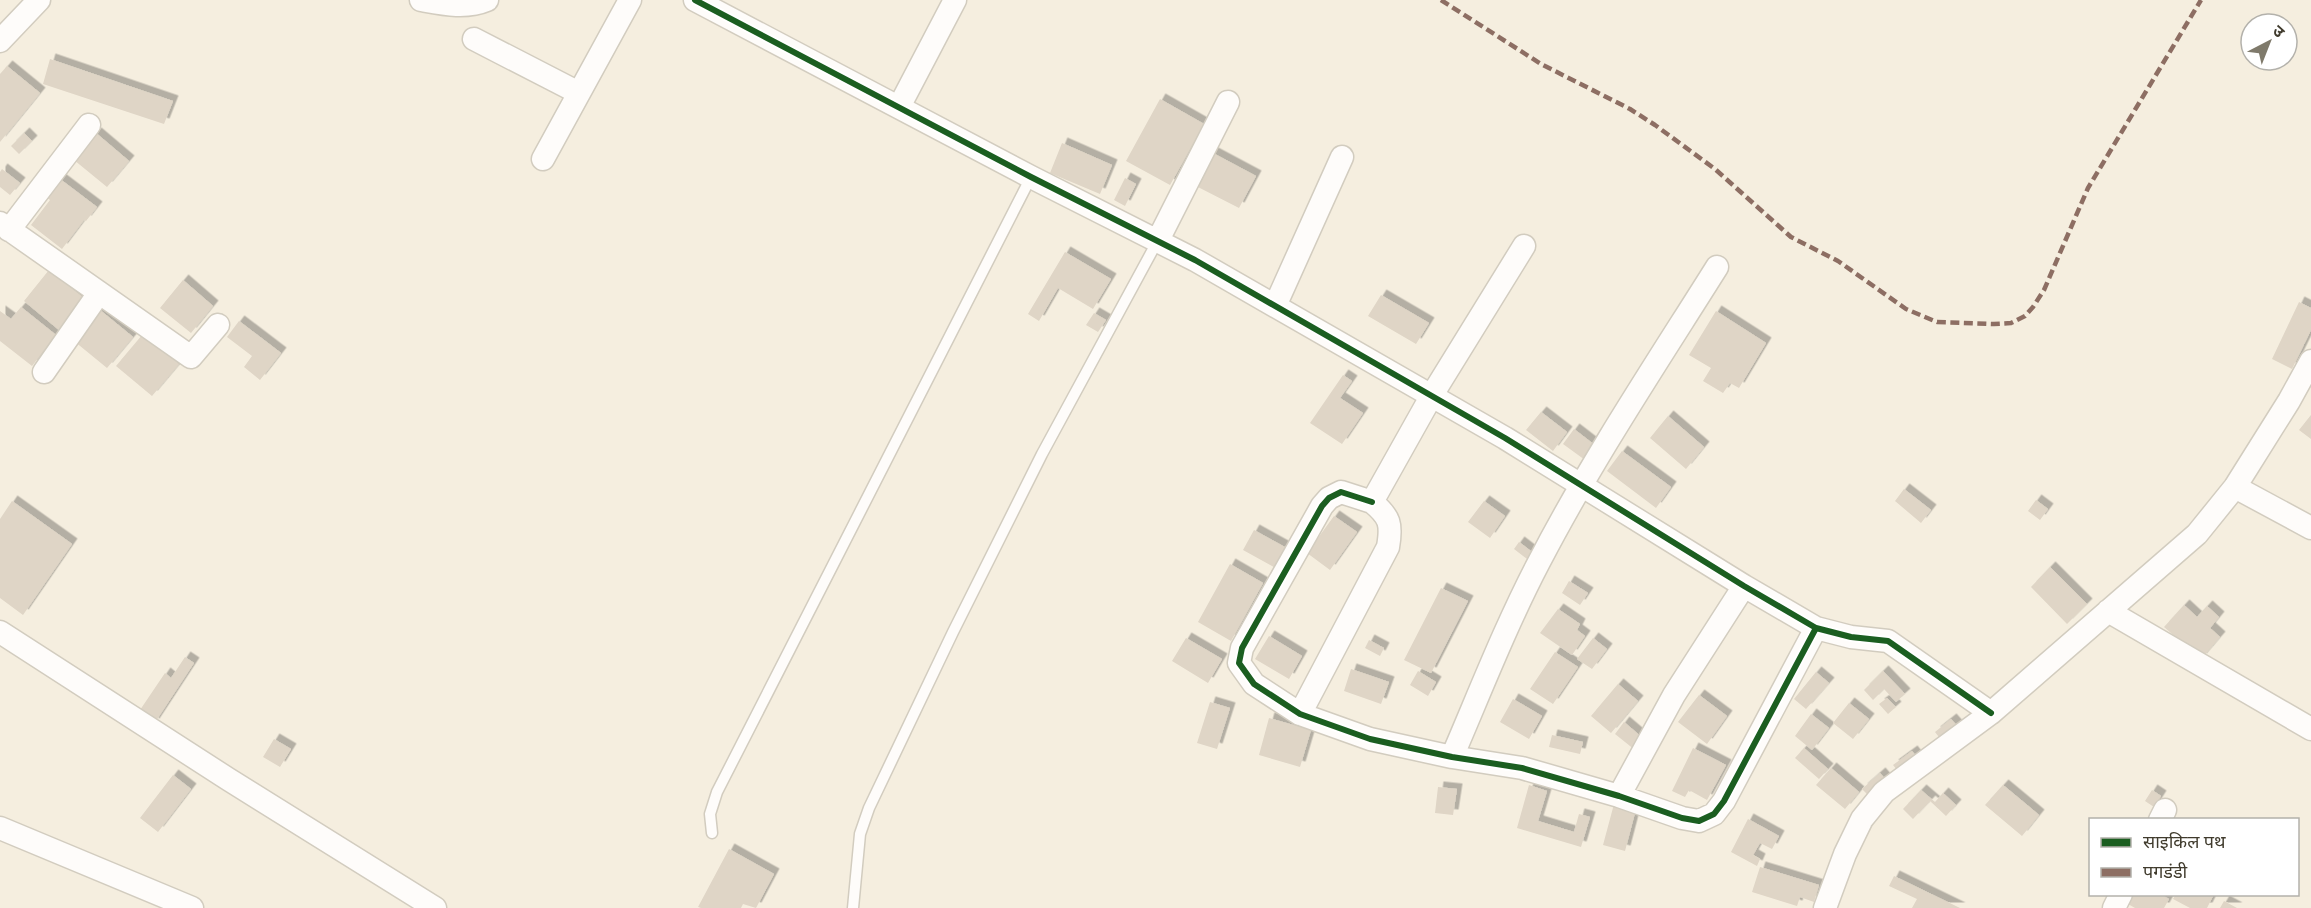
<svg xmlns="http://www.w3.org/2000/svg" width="2311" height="908" font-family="'Playfair Display','Noto Sans Devanagari',serif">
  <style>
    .building { fill: #dfd5c6; filter: url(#shadow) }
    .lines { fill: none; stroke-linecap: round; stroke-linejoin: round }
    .lane-casing { stroke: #d2ccbf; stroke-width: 13 }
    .street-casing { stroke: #d2ccbf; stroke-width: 25 }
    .lane { stroke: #fefcfa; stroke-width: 10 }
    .street { stroke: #fefcfa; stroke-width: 22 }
    .quiet { stroke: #8d6e63; stroke-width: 4.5; stroke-dasharray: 9 4.5; stroke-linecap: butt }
    .cycleway-casing { stroke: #fff; stroke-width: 10 }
    .cycleway { stroke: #1b5e20; stroke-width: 6 }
  </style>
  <defs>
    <filter id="shadow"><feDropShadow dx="5.5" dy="-5.5" stdDeviation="0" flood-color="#0004"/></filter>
  </defs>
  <rect width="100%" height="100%" fill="#f5eedf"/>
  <!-- building -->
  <path class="building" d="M50,59l123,42 -9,23 -121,-40z
    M7,66l33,27 -40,49v-68z
    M1160,99l44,25 -34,61 -44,-24z
    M24,133l8,8 -13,13 -8,-8z
    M96,133l33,28 -22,26 -33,-27z
    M1062,143l50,22 -12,29 -50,-21z
    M1211,152l45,24 -17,32 -45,-23z
    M2,169l18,14 -10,12 -10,-8v-15z
    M1125,178l11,6 -11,22 -11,-6z
    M60,179l37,28 -11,14 -2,-1 -22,29 -31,-24 19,-25 -4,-3z
    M1065,252l46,27 -18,30 -35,-21 -19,33 -11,-7z
    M49,270l36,29 -26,31 -35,-29z
    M183,280l30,26 -22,27 -31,-25z
    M1381,295l48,28 -13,21 -48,-28z
    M2299,302l12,6v22l-19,39 -20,-10z
    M21,307l35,28 -24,31 -32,-25v-30l11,8z
    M100,310l33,27 -26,31 -33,-27z
    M1716,311l50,32 -27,45 -9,-5 -7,10 -20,-12 8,-13 -22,-13z
    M1094,313l12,7 -8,12 -12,-7z
    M239,321l42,32 -21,27 -16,-13 8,-11 -25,-19z
    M143,334l36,30 -27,32 -36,-30z
    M1343,375l9,6 -12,17 23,15 -21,31 -32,-21z
    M1541,412l26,20 -14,19 -27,-21z
    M2311,415v24l-12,-9z
    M1668,416l36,31 -18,22 -36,-31z
    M1574,429l22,17 -11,14 -22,-16z
    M1622,451l49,36 -15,21 -49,-37z
    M1904,489l27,21 -10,13 -26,-22z
    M2036,500l12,9 -8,11 -12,-9z
    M12,501l60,43 -49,71 -23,-17v-79z
    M1484,501l21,15 -15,22 -22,-16z
    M1334,516l23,16 -27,38 -23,-17z
    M1254,530l38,21 -11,20 -38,-21z
    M1519,542l17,13 -5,7 -17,-13z
    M1230,564l33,19 -32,58 -33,-19z
    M2050,567l37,37 -20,20 -36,-37z
    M1569,581l19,12 -8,12 -18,-12z
    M1441,588l27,13 -37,72 -27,-13z
    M2184,605l13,12 10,-11 12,11 -9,11 10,9 -19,22 -37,-32z
    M1558,609l22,15 -3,6 8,6 -13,19 -32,-22z
    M1269,636l33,20 -13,23 -34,-20z
    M1186,638l36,21 -14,24 -36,-22z
    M1593,638l14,11 -15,20 -15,-10z
    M1369,640l15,8 -4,8 -15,-8z
    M1555,652l23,15 -25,37 -23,-15z
    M185,657l9,6 -40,61 -16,-11 27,-40 6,5z
    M1351,669l38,13 -8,22 -37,-13z
    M1418,671l18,11 -8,14 -18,-11z
    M1883,671l22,23 -9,8 -12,-13 -11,11 -9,-10z
    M1816,672l13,11 -23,26 -12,-10z
    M1618,684l20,17 -27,32 -20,-17z
    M1699,695l28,21 -20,28 -29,-22z
    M1887,698l9,9 -8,7 -9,-10z
    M1513,699l29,17 -13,23 -29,-17z
    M1210,702l20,6 -13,41 -20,-6z
    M1849,703l20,16 -16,20 -20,-16z
    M1811,714l18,14 -17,22 -17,-14z
    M1269,718l42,12 -11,37 -41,-12z
    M1951,719l7,8 -16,14 -7,-9z
    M1624,722l20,17 -9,11 -20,-16z
    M1552,735l31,7 -3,12 -31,-7z
    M274,739l17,10 -11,18 -17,-10z
    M1693,748l33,17 -19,35 -18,-10 -4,7 -13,-6z
    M1804,748l24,21 -9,10 -24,-21z
    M1912,751l7,9 -18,15 -8,-10z
    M1831,768l28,24 -14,17 -29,-24z
    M1880,773l6,7 -17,16 -7,-7z
    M173,775l18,14 -33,43 -18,-14z
    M1529,785l18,6 -9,30 36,11 5,-18 11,3 -9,30 -64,-19z
    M2003,785l36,30 -17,21 -37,-31z
    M1438,787l19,2 -4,26 -18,-2z
    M1921,790l14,12 8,-9 13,12 -10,11 -16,-15 -17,18 -10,-10z
    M2152,790l9,6 -7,11 -9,-6z
    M1614,804l22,5 -11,42 -22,-6z
    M1748,819l31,17 -7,13 -12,-6 -7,12 7,4 -3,7 -26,-14z
    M729,849l45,25 -18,34 -13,-4 -2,4h-40l-3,-1z
    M1760,867l59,18 -5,17 -14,-5 -3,9 -45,-14z
    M1894,876l66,32h-48l5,-9 -28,-13z
    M2133,894h27l9,5 -5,9h-29l-7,-4z
    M2176,894h38l-7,14h-17l-17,-9z
    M2224,901l13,7h-17z"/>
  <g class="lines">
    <!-- lane casing -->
    <g class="lane-casing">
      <path id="lane" d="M712,833l-2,-19 7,-22 314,-615
        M853,908l7,-74 9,-26 84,-176 89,-178 115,-212"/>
    </g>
    <!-- street casing -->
    <g class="street-casing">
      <path id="street" d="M421,0c22,4 45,9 66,0
        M695,0l336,177 164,83 310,178 239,148 72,42 35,9 37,4 103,72
        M474,39l105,54
        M0,41l39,-41
        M899,107l56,-107
        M543,159l87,-159
        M0,223l191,134 27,-32
        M9,230l80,-105
        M1157,242l71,-140
        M1275,306l67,-149
        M44,372l55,-79
        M2235,487l76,41
        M1372,502l-31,-10 -12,6 -7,8 -80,142 -3,15 15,21 46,30 70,25 82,18 70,11 97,28 63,22 17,3 15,-7 10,-13 92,-173
        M2108,611l203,118
        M0,632l228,147 207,129
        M1300,714l88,-167c4,-23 2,-30 -16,-45l60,-107 92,-149
        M1452,757c28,-65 54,-132 87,-195 53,-102 117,-198 178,-295
        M1619,796l55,-101 70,-109
        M2160,820l5,-10
        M0,828l192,80
        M1825,908l20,-54 17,-35 22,-27 107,-79 206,-179 38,-47 54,-86 22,-40
        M2114,908l7,-14"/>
    </g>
    <!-- lane -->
    <use href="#lane" class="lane"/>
    <!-- street -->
    <use href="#street" class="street"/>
    <!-- quiet -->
    <path class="quiet" d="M1441,0l100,64 89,45 25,16 60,44 76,68 47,24 68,48 31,13 57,2 17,-1 14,-7 8,-9 11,-17 44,-102 113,-188"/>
    <!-- cycleway casing -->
    <g class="cycleway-casing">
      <path id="cycleway" d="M695,0l336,177 164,83 310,178 239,148 72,42 35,9 37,4 103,72
        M1372,502l-31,-10 -12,6 -7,8 -80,142 -3,15 15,21 46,30 70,25 82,18 70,11 97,28 63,22 17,3 15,-7 10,-13 92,-173"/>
    </g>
    <!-- cycleway -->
    <use href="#cycleway" class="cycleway"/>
  </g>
  <!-- legend -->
  <rect x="2089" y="818" width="210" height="78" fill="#ffffff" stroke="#b3b1ab" stroke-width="1.5"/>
  <rect x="2101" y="838" width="30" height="9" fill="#1b5e20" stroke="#b3b1ab" stroke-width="1.5"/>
  <text x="2143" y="848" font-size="18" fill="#403b2d">साइकिल पथ</text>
  <rect x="2101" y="868" width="30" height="9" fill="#8d6e63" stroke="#b3b1ab" stroke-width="1.5"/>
  <text x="2143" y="878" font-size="18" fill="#403b2d">पगडंडी</text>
  <!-- north arrow -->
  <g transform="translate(2269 42) rotate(42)"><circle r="28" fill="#ffffff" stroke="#b3b1ab" stroke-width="1.5"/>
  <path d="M0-4.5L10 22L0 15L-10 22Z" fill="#7f7a6b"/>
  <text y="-9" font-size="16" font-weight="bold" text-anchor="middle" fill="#403b2d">उ</text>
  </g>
</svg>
